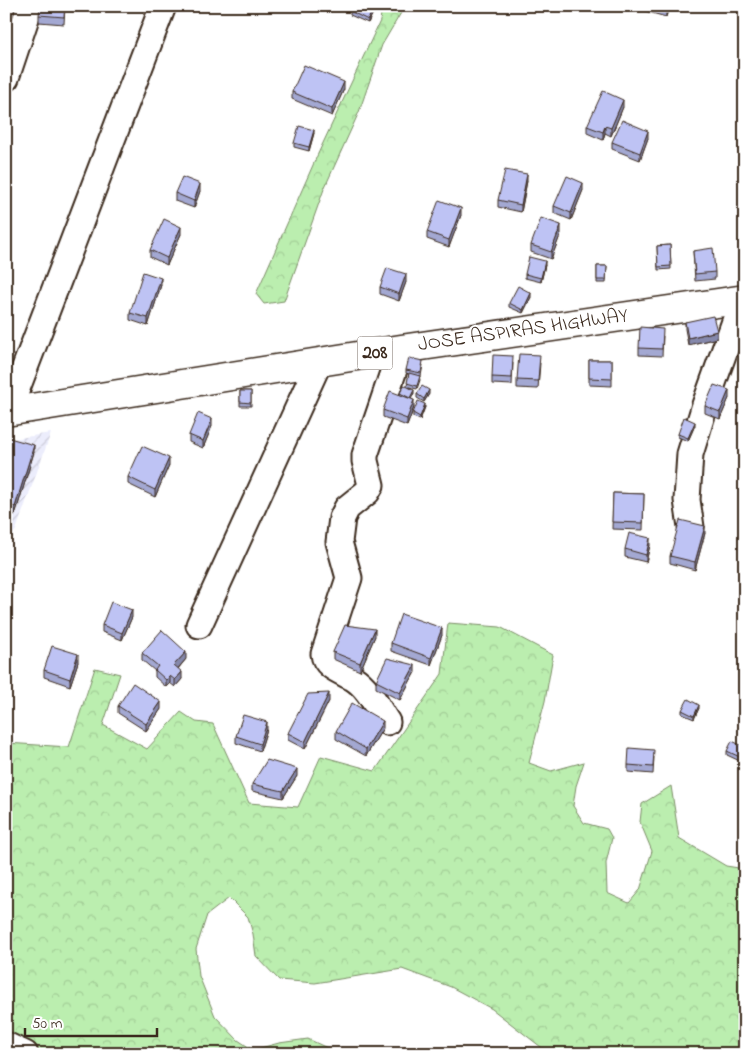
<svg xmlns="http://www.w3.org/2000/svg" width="751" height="1060" font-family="'Indie Flower',sans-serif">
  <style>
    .industrial { fill: url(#industrial-furrows) }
    .forest { fill: url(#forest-crowns); stroke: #7b8c66 }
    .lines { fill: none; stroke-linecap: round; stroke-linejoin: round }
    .minor-casing { stroke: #3b2a1e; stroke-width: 29 }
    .major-casing { stroke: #3b2a1e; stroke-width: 31 }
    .minor { stroke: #fff; stroke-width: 25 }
    .major { stroke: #fff; stroke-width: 28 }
    .wall { fill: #a3a8d2; stroke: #3b2a1e }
    .shaded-wall { fill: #8588ab; stroke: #3b2a1e }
    .building { fill: #bec3f4; stroke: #3b2a1e }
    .labels { text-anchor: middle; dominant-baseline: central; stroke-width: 4; stroke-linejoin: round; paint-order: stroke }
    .shield { fill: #fff; stroke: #766a62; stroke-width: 1 }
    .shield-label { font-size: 19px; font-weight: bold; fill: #3b2a1e }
    .street-label { font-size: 20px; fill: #3b2a1e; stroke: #fff }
  </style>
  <defs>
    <pattern id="industrial-furrows" width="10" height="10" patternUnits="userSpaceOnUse" patternTransform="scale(1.25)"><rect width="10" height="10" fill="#ecedfc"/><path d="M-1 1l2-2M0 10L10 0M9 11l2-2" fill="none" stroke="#cbcbd8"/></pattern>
    <pattern id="forest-crowns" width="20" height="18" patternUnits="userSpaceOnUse" patternTransform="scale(1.25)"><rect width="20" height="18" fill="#bbeeaf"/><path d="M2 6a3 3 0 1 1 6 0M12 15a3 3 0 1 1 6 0" fill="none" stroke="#a2cc96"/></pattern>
  </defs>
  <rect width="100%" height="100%" fill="#fff"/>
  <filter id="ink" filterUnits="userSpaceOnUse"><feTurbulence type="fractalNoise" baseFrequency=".02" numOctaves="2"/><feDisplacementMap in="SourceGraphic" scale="10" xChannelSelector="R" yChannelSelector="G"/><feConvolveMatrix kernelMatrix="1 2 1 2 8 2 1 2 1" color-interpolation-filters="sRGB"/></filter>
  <g filter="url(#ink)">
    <!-- industrial -->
    <path class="industrial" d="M51,433l-35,97 -10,14v-104z"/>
    <!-- forest -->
    <path class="forest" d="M382,6h23l-23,39 -23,67 -35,77 -40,112 -20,3 -8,-10 61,-138 63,-135z
      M448,623l52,4 53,28 -8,46 -16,62 22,8 33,-9 -8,24 -3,20 11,17 23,6 5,9 -6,25 1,30 22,10 11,-13 12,-39 -12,-29 2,-18 29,-18 8,52 47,28 19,3v185h-195l-58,-45 -41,-22 -49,-18 -87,14 -36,-3 -23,-24 -3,-22 -5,-17 -19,-19 -22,17 -11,34 3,27 16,40 23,24 15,10 26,-7 29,-4 32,15h-334v-311l63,4 26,-79 25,6 -17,51 44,24 34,-37 15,10 17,2 36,79 49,4 23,-51 54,15 67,-97z"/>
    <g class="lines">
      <!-- minor casing -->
      <g class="minor-casing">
        <path id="minor" d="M6,78l24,-72
          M8,412l155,-406
          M691,527l-4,-27 3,-46 15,-49 38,-106
          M199,625l120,-263
          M387,722c-10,-15 -18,-34 -34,-44 -10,-6 -28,-11 -29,-24l25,-76 -10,-36 3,-24 5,-10 20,-16 4,-7 -6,-24v-6l36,-106
          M6,1045l19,9"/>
      </g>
      <!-- major casing -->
      <g class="major-casing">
        <path id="major" d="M6,412l395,-63 344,-50"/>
      </g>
      <!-- minor -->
      <use href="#minor" class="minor"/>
      <!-- major -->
      <use href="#major" class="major"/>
    </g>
    <!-- wall -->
    <path class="wall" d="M65,6l-1,18 -25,-2v-7z
      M338,6h13l-1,4 -12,-1z
      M375,6v3l-7,14 -18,-8v-4z
      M645,6h24l-3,11 -21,-6z
      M344,89l-12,27 -40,-17v-7z
      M623,107l-12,29 -6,-3 -2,7 -16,-7v-7z
      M314,133l-5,18 -15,-4v-4z
      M648,138l-8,22 -28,-11v-7z
      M527,181l-6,31 -23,-5v-7z
      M583,190l-12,30 -17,-7v-7z
      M200,191l-6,17 -19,-7v-8z
      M461,215l-12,32 -22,-8v-7z
      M561,233l-10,26 -20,-7v-7z
      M181,234l-14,31 -17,-8v-7z
      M670,245l1,24 -13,1 -1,-24z
      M693,251l22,21v7l-20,2z
      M545,265l-4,17 -16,-4v-4z
      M597,266h10l-1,17h-9z
      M406,282l-7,19 -19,-7v-7z
      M161,285l-13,41 -18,-6v-7z
      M531,297l-8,16 -14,-6v-4z
      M685,322l32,16 -29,7 -3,-16z
      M663,336l-1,20 -23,-1v-7z
      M589,360h23v26l-23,-1z
      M513,363l-1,22 -20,-1v-7z
      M540,363l-2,26 -21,-1v-8z
      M423,365l-2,11h-2l1,4 -3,9 -8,-2 5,6 -3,6 3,8 -7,19 -24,-9v-7l17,-15v-2l7,-7 2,-12 -3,-1v-3z
      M240,391h11v15h-11z
      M417,394h12l-5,8 -7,-4z
      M729,398l-9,21 -15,-6v-7z
      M425,407l-5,13 -7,-3v-4z
      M695,425l-7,16 -10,-4v-3z
      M212,426l-9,22 -14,-6v-7z
      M6,437l28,15 -19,63 -9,-3z
      M169,465l-14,32 -27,-13v-7z
      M613,493l31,1 -1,36 -31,-1z
      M705,533l-10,37 -25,-7v-7z
      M650,545l-4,17 -21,-5v-8z
      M132,617l-10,23 -20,-8v-7z
      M442,635l-11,30 -40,-14v-8z
      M375,636l-15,35 -27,-12v-7z
      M142,653l44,6 -8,10 4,10 -7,8 -5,-4 -4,4 -11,-10v-6l-13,-11z
      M78,662l-8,24 -26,-9v-7z
      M415,672l-15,28 -24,-12v-7z
      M329,701l-24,48 -17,-9v-7z
      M118,706l43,3 -15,22 -28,-18z
      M699,708l-5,11 -12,-5v-4z
      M383,728l-17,28 -30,-17v-8z
      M267,729l-7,22 -24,-8v-7z
      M745,747l-1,16 -17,-8v-4z
      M654,757l-1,17 -25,-2v-7z
      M297,776l-14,22 -31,-7v-7z"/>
    <!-- shaded-wall -->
    <path class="shaded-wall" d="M9,6h6l-9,21v-14z
      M374,6l1,3 -7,14v-3z
      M667,6h2l-3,11v-7z
      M344,82v7l-12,27v-7z
      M623,100v7l-12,29v-8z
      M605,126v7l-2,7v-8z
      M314,130v3l-5,18v-4z
      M648,131v7l-8,22v-7z
      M527,174v7l-6,31v-7z
      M583,183v7l-12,30v-7z
      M200,184v7l-6,17v-7z
      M461,208v7l-12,32v-7z
      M561,225v8l-10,26v-7z
      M181,227v7l-14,31v-7z
      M545,261v4l-4,17v-4z
      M406,274v8l-7,19v-7z
      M161,278v7l-13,41v-8z
      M531,293v4l-8,16v-3z
      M717,331v7l-29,7v-7z
      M414,390v3l-4,8v-3z
      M429,390v4l-5,8v-3z
      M729,390v8l-9,21v-7z
      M414,400v7l-7,19v-7z
      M425,404v3l-5,13v-3z
      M212,419v7l-9,22v-7z
      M695,422v3l-7,16v-3z
      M34,445v7l-19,63v-8z
      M169,458v7l-14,32v-7z
      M705,526v7l-10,37v-8z
      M650,538v7l-4,17v-7z
      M132,610v7l-10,23v-7z
      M442,628v7l-11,30v-7z
      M375,629v7l-15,35v-8z
      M186,652v7l-12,14v-8z
      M78,654v8l-8,24v-7z
      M415,665v7l-15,28v-7z
      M182,672v7l-7,8v-7z
      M170,676v7l-4,4v-7z
      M329,693v8l-24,48v-7z
      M161,702v7l-15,22v-7z
      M699,705v3l-5,11v-3z
      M383,721v7l-17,28v-7z
      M267,722v7l-7,22v-7z
      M297,769v7l-14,22v-7z"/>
    <!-- building -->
    <path class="building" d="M6,6h3l-3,7z
      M40,6h25l-1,11 -25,-2z
      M353,6h21l-6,14 -18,-9z
      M655,6h12l-1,4z
      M304,65l40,17 -12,27 -40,-17z
      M603,91l20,9 -12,28 -6,-2 -2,6 -16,-6z
      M622,120l26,11 -8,22 -28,-11z
      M299,126l15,4 -5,17 -15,-4z
      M505,170l22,4 -6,31 -23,-5z
      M567,176l16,7 -12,30 -17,-7z
      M182,177l18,7 -6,17 -19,-8z
      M439,200l22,8 -12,32 -22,-8z
      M541,218l20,7 -10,27 -20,-7z
      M164,219l17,8 -14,31 -17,-8z
      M670,245l1,21 -13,1 -1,-21z
      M713,248l2,24 -20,2 -2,-23z
      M529,257l16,4 -4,17 -16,-4z
      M597,266h10l-1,14h-9z
      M387,268l19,6 -7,20 -19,-7z
      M143,272l18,6 -13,40 -18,-5z
      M518,286l13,7 -8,17 -14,-7z
      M713,316l4,15 -29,7 -3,-16z
      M640,327l23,2 -1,20 -23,-1z
      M519,354l21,1 -2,26 -21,-1z
      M493,355l20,1 -1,22 -20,-1z
      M409,358l14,3 -2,12 -15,-3z
      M589,360h23v19l-23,-1z
      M409,373l11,3 -3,10 -10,-3z
      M404,385l10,5 -4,8 -10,-5z
      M714,385l15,5 -9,22 -15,-6z
      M422,386l7,4 -5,9 -7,-5z
      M240,391h11v12l-11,-1z
      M390,391l24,9 -7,19 -24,-9z
      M418,401l7,3 -5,13 -7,-4z
      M198,413l14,6 -9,22 -14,-6z
      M684,417l11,5 -7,16 -10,-4z
      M6,437l28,8 -19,62 -9,-3z
      M142,446l27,12 -14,32 -27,-13z
      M613,493l31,1 -1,29 -31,-1z
      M680,520l25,6 -10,36 -25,-6z
      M629,533l21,5 -4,17 -21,-6z
      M111,602l21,8 -10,23 -20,-8z
      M401,614l41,14 -11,30 -40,-15z
      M345,625l30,4 -15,34 -27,-11z
      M162,630l24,22 -12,13 8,7 -7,8 -5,-4 -4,4 -11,-10 3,-4 -16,-13z
      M52,646l26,8 -8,25 -26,-9z
      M387,658l28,7 -15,28 -24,-12z
      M133,683l28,19 -15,22 -28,-18z
      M329,693l-24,49 -17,-9 20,-39z
      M688,699l11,6 -5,11 -12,-6z
      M352,703l31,18 -17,28 -30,-18z
      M243,715l24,7 -7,22 -24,-8z
      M732,741l13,6 -1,12 -17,-8z
      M629,748l25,2 -1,17 -25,-2z
      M267,760l30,9 -14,22 -31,-7z"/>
  </g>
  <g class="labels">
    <!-- shield labels -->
    <rect class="shield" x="357.5" y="336.5" width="35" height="33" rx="4"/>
    <g class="shield-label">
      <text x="375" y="353">208</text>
    </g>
    <!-- street labels -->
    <g class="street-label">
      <text transform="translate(523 331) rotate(-8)">JOSE ASPIRAS HIGHWAY</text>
    </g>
  </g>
  <!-- margin -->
  <rect width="751" height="1060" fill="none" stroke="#fff" stroke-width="25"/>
  <rect x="12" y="12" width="726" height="1035" fill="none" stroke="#3b2a1e" stroke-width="2" filter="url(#ink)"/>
  <!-- scale -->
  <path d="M25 1028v8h132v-8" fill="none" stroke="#3b2a1e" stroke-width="2.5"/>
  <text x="32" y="1028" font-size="15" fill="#3b2a1e" stroke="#ffffff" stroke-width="4" paint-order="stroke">50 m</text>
</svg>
